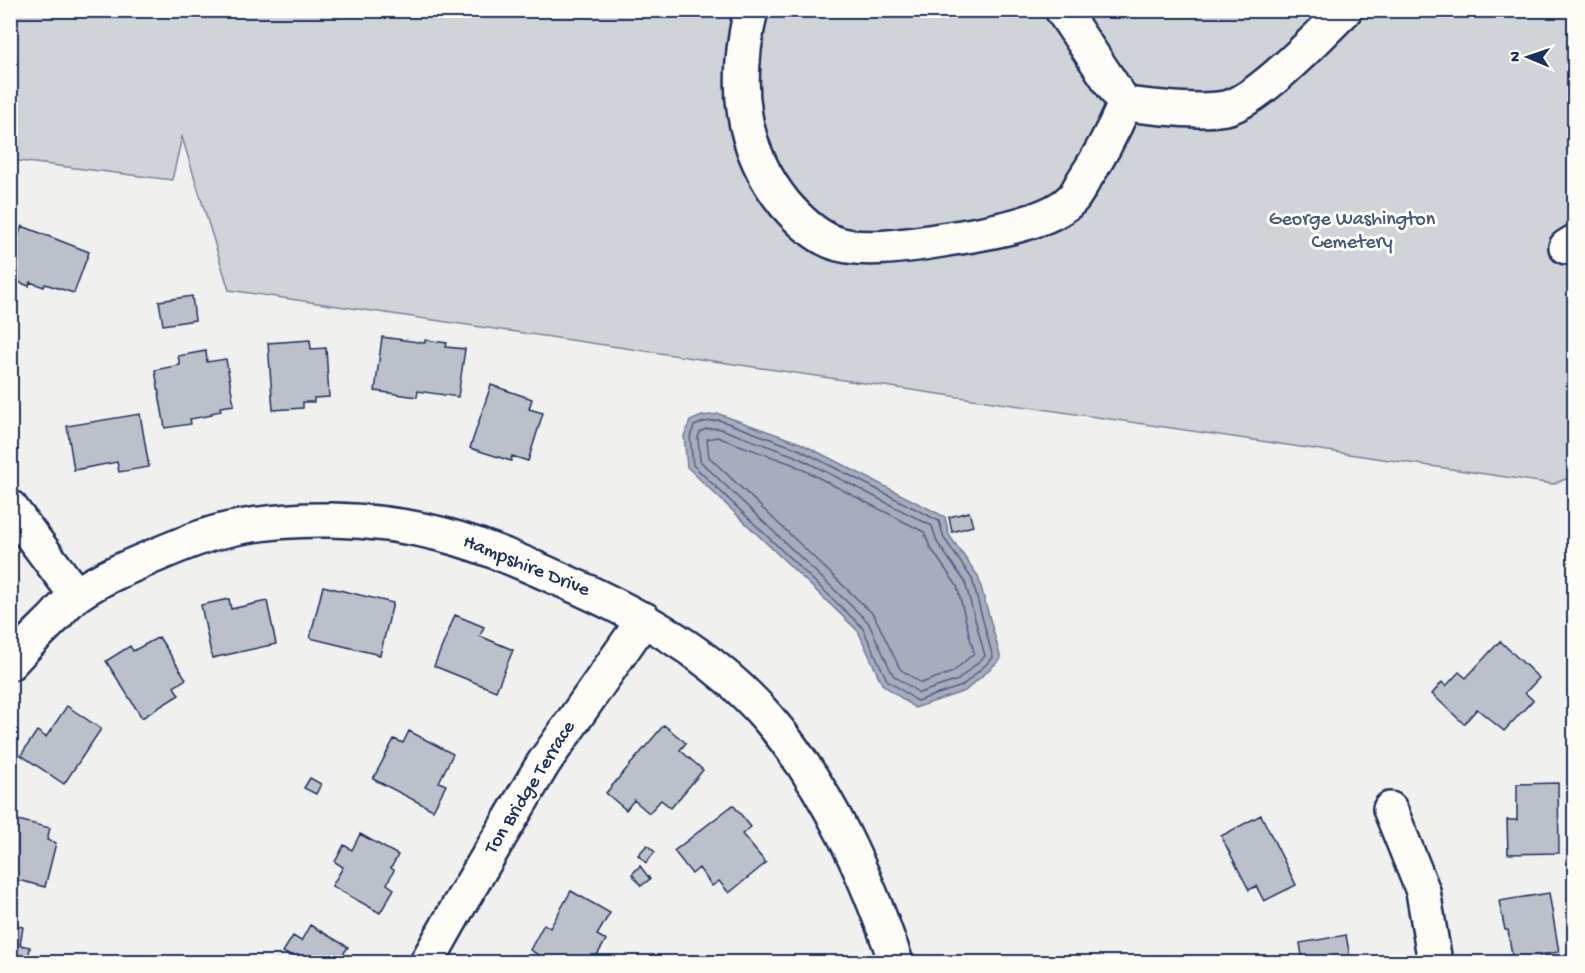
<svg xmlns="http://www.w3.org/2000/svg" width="1585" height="973" font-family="'Gochi Hand',sans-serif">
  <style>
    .green { fill: #d0d3d8; stroke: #76819b; stroke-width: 1.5 }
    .water { fill: #a7adbd; stroke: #6f7b97; stroke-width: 1.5 }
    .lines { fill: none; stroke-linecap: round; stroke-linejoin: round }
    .shore { stroke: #536184; stroke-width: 1.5 }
    .building { fill: #bbc0ca; stroke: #1b2f5e; stroke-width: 1.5 }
    .minor-casing { stroke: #1b2f5e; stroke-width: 38 }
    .minor { stroke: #fdfcf7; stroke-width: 33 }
    .labels { text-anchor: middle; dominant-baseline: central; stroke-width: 6; stroke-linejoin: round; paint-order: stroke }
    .park-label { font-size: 20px; fill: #48587c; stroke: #fdfcf7 }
    .street-label { font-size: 20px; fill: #1b2f5e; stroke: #fdfcf7 }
  </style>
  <rect width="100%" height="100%" fill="#f0f0ee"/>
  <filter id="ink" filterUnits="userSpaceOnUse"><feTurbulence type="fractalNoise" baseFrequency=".0167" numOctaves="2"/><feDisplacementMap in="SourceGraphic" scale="12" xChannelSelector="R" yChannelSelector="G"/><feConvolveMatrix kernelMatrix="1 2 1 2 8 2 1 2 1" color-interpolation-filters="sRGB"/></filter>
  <g filter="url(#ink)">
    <!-- green -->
    <path class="green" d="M11,11h1563v465l-21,8 -1324,-194 -47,-153 -10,43 -161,-20z"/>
    <!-- water -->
    <path class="water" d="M719,414l81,29 145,74 4,18 29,41 23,83 -36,32 -50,17 -33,-24 -24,-53 -171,-164 -3,-31 6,-15 12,-5z"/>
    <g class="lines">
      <!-- shore -->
      <path class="shore" d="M719,420l79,29 141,72 5,17 28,41 21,79 -31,28 -45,15 -30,-21 -25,-53 -169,-162 -3,-28 4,-11 10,-4z
        M718,428l77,28 137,70 5,16 28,40 20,74 -27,24 -39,13 -26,-18 -25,-53 -168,-161 -2,-23 2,-6 6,-3z
        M717,437l75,27 132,68 6,15 27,39 17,67 -21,19 -32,11 -21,-14 -26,-54 -165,-158 -2,-18z"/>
    </g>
    <!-- building -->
    <path class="building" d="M22,226l67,26 -15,41 -29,-9 -1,3 -14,-5 -1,4 -19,-7v-22z
      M192,296l3,24 -32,5 -4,-24z
      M382,337l43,6v-3l22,3 -1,4 19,2 -7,48 -40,-6 -1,6 -42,-6z
      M310,340l1,9 15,-1 3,49 -15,1v4h-11v6l-30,2 -5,-67z
      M206,351l1,11 19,-3 8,46 -14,2 1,4 -10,2 1,2 -22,4 1,5 -26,4 -10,-58 25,-5 -2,-9z
      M491,385l41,14 -3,10 14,4 -15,48 -16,-5 -1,5 -41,-13z
      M140,414l9,53 -30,5 -2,-10 -43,8 -7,-44z
      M969,512l4,14 -21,6 -3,-15z
      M323,586l70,17 -13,52 -70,-17z
      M229,599l2,10 36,-8 9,43 -64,14 -11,-53z
      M455,615l29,12 -4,9 33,14 -17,41 -62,-25z
      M159,637l27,42 -12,8 5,8 -37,23 -36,-57 24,-15 3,5z
      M1500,641l39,37 -14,15 8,7 -29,31 -27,-22 -13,15 -32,-30 10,-12 4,4 13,-14 7,6z
      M67,706l34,23 -37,55 -43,-29 16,-24 9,6z
      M664,725l22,18 -6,7 23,20 -32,38 -10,-8 -12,13 -15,-13 -8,10 -20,-17z
      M409,731l44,23 -14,28 7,3 -13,25 -60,-31 21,-40 9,4z
      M310,778l11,6 -5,10 -12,-6z
      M1558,783l1,70 -51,1 -1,-34h10v-36z
      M733,805l18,22 -9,7 24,29 -37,30 -10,-12 -7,5 -13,-18 -7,6 -18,-23z
      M1261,815l35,70 -32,16 -8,-15 -7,4 -28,-54z
      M10,818l40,10 -3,12 9,3 -11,44 -35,-9z
      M360,834l38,21 -7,13 3,2 -7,14 7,5 -14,24 -48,-27 11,-19 -8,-5 9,-17 8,5z
      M647,845l8,7 -9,11 -8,-8z
      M640,866l10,13 -9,7 -9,-12z
      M571,891l39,22 -13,22 9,5 -13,22h-42l-21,-12 14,-26 6,4z
      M1549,893l10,59 -19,3 1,7h-28l-5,-32h-3l-6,-29z
      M10,925l13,2 -3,18 10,2 -2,15h-18z
      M310,925l38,22 -10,15h-49l3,-5 -9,-5 10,-16 8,5z
      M1346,935l5,27h-48l-3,-19z"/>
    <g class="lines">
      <!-- minor casing -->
      <g class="minor-casing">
        <path id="minor" d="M752,10l-2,4c-15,69 -11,133 35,190 13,15 27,29 45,37 33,15 96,1 131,-4 31,-5 89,-15 111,-38 5,-5 8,-13 12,-19 16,-24 29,-49 41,-76l-63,-94
          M1125,104c29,3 71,9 100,4 31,-5 96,-74 120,-98
          M1566,247l8,-5
          M10,507l66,88
          M10,663c14,-16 29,-30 44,-45 7,-8 15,-18 24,-24 23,-16 50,-27 76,-38 21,-9 42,-18 64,-24 70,-18 156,-15 226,3 42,11 82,29 122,47 75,33 147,73 201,135 61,71 99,158 129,245
          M1390,809l33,82 12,71
          M427,962l31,-55 85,-143 101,-145"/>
      </g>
      <!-- minor -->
      <use href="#minor" class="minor"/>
    </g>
  </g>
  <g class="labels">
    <!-- park labels -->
    <g class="park-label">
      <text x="1352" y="220">George Washington<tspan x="1352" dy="23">Cemetery</tspan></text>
    </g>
    <!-- street labels -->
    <g class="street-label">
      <text transform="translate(526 567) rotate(22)">Hampshire Drive</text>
      <text transform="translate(531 788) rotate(-58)">Ton Bridge Terrace</text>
    </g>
  </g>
  <!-- margin -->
  <rect width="1585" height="973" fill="none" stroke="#fdfcf7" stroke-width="36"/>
  <rect x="18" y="18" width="1549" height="937" fill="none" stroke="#1b2f5e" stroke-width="2" filter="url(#ink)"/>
  <!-- north arrow -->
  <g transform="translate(1528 57) rotate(272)" stroke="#fdfcf7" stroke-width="4.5" paint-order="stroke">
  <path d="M0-4.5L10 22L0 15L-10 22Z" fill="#1b2f5e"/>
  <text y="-9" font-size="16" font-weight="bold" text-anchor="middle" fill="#1b2f5e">N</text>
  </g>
</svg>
